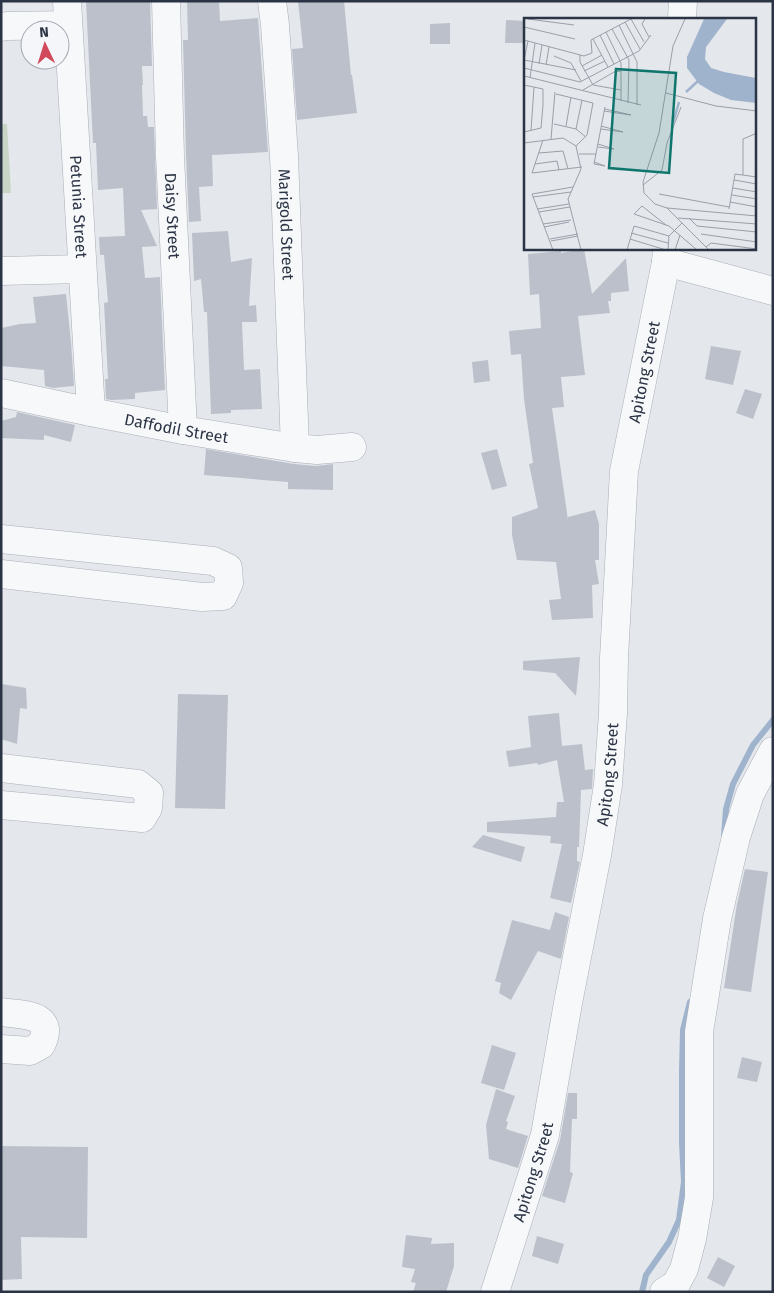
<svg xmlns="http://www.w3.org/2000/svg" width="774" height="1293" font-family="'Fira Sans',sans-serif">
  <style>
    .pitch { fill: #c9d6c5 }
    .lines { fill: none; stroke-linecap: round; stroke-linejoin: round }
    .stream { stroke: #9fb4cc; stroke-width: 6 }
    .building { fill: #bbc0ca }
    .minor-casing { stroke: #a9aeb7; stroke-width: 29 }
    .minor { stroke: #f7f8fa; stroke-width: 28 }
    .labels { text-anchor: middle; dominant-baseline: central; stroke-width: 5; stroke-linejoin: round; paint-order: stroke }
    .street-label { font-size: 16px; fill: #2b3445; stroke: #f4f6f9 }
    .inset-river { fill: none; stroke: #9fb4cc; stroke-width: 2.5 }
    .inset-road { fill: none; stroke: #9a9fa9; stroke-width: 1 }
    .view { fill: #0f766e; fill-opacity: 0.15; stroke: #0f766e; stroke-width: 2.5 }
    .inset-edge { fill: none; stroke: #2b3445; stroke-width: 2.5 }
  </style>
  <rect width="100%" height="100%" fill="#e4e7ec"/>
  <!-- pitch -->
  <path class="pitch" d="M1,124h6l4,69h-10z"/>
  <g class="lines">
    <!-- stream -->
    <path class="stream" d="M724,836l2,-27 7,-25 20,-39 20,-25
      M642,1292l4,-17 23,-33 10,-22 5,-38 -2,-39v-73l1,-40 7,-28"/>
  </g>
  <!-- building -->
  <path class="building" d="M86,1h64l2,65h-10l1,19h-1l1,31h4l1,11h6l3,82 -16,1 16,36 -15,1 3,31 15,-1 5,113 -30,3v6l-24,1 -5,-1 -1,-20h3l-4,-76 4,-1 -4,-47h-4l-1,-18 26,-1 -2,-48 -25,2 -2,-47h-3z
    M187,1h32l1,20 38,-3 10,134 -56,3 1,31 -14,1 2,34 -12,1 -3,-67 -3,-115h5z
    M298,1h46l7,74h1l5,38 -60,7 -5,-71 11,-1z
    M506,20l19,1v22h-20z
    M450,23v21h-20v-20z
    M228,231l3,31 21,-4 -3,48 7,-1 1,17h-15l2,48 16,-1 2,40 -31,1v3l-20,1 -4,-102h-3l-3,-33 -7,2 -2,-48z
    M584,249l8,45 34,-36 3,33 -18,2v8h-3l2,12 -32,3 7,59 -24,2 3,30 -12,1 16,112v-3l27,-7 4,14v36h-4l4,24 -7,1 1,33 -41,2 -3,-20 12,-1 -5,-37 -39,-2 -5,-25v-18l26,-9 -9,-44 4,-1 -9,-64 -3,-45 -10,1 -2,-24 32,-3 -2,-34 -9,1 -2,-41 33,-3v2z
    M66,294l5,48 3,44 -21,2 -8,-2 -1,-16 -43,-4v-38l19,-4 16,-1 -3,-26z
    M711,346l30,5 -8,34 -28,-6z
    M488,360l2,21 -16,2 -2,-21z
    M745,389l17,5 -9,25 -17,-6z
    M17,412l58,13 -4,17 -27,-7v5l-43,-2v-17l15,-4z
    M206,449l88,15 22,2 17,-2v26l-45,-1v-7l-84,-7z
    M497,449l10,37 -15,4 -11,-37z
    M580,657l-4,39 -21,-23 -32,-3v-9z
    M2,684l24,4 1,21 -7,-1 -3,36 -16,-5v-46z
    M178,694l50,1 -3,114 -50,-1z
    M559,713l3,33 20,-2 3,26 8,-1 -1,20 -11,1 -2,57h-2v14l3,1 -9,41 -21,-5 12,-54 -12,-1 1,-7 -64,-4v-10l69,-5 1,-15h7l-7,-42 -19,5 -1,-2 -28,4 -3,-16 25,-4 -3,-31z
    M483,835l42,12 -4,15 -49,-15z
    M745,869l23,3 -17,120 -27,-4 13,-84z
    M555,912l14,5 -8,42 -23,-8 -27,49 -12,-7 2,-10 -6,-2 17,-61 38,10z
    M492,1045l24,8 -12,37 -23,-7z
    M742,1057l20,5 -5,20 -20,-4z
    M496,1089l19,7 -9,25 2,1 -2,7 22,7 -10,32 -29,-9 -3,-34z
    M568,1093h9v26h-5l-2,53 3,1 -8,30 -23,-7 18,-56z
    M1,1146l87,1 -1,91 -66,-1 1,42 -21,1z
    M406,1235l26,3 -1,6 23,-1v23l-8,26h-33l3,-9 -5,-1 4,-13 -13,-2z
    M537,1236l27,8 -6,20 -26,-8z
    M718,1257l17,9 -11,21 -17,-9z"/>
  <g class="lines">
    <!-- minor casing -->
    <g class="minor-casing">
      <g id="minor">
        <path id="s1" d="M67,1l24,411"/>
        <path id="s2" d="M166,1l4,155 13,274"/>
        <path id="s3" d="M272,1l3,24 9,131 11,292"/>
        <path d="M682,19l1,-18"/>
        <path d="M1,27l6,-1 61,-1"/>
        <path d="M666,262l107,29"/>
        <path d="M1,271l81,-2"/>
        <path id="s4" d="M1,393l90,19 92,18 112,18 22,2 35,-3"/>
        <path d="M1,539l212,22 15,7 1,15 -6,13 -21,1 -201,-23"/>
        <path d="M1,768l137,16 11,9 -1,15 -6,10 -141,-13"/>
        <path d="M1,1012c21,3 56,1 40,33l-11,6 -29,-2"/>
        <path id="s5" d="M495,1292l50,-157 23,-132 29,-148 11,-70 5,-72 1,-55 10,-187 42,-209 1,-13"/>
        <path d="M664,1292l12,-8 8,-15 8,-30 7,-41v-166l18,-113 19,-82 14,-43 23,-43"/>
      </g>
    </g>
    <!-- minor -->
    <use href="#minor" class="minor"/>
  </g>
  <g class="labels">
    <!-- street labels -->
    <g class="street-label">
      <text stroke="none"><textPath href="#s1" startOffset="206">Petunia Street</textPath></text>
      <text stroke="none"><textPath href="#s2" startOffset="215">Daisy Street</textPath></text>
      <text stroke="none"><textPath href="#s3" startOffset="224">Marigold Street</textPath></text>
      <text stroke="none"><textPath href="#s5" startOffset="936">Apitong Street</textPath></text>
      <text stroke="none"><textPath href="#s4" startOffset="179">Daffodil Street</textPath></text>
      <text stroke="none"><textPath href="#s5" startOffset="531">Apitong Street</textPath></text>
      <text stroke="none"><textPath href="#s5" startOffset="126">Apitong Street</textPath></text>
    </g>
  </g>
  <!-- overview -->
  <g transform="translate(524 18)">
    <rect width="232" height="232" fill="#e4e7ec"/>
    <path d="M180,1h23l-21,28 -1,12 6,9 13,4 32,6v25l-25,-3 -17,-7 -15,-9 -12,-16v-11z" fill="#9fb4cc"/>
    <path class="inset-river" d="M162,74l12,-11M149,105l6,-21"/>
    <path class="inset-road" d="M4,1l46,6M107,1l13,23M121,1l-3,5 7,13M161,1l-12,27 -14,87 -16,49 1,11 11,11 12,4 90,8M101,4l15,27M95,7l18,37v43M0,9l51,12M88,11l17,31 -1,43M82,14l15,31v38M76,17l14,29M69,21l15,28M0,22l60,16 8,-3 -1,-13 40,-21M56,37v7l13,23 28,5M30,38l17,7 10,18M0,42l52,10M0,42l4,-19M15,46l3,-19M22,47l3,-18M58,48l20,-11M0,50l56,14 59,-31 12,-16M60,53l21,-10M0,58l117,29M6,60l5,-35M0,67l19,4v16l-2,23 -17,4M59,72l31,-18 7,-1M142,75l50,13 41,5M32,76l37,9 -6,32 -11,11M80,93l27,4 -26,-6M30,106l22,5 10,8M42,108l5,-29M52,111l6,-29M77,111l22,3 -22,-6M7,113l3,-44M27,121l4,-47M19,122l-11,33 50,-6M0,125l39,-5 13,8 5,23 -13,30 13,51M74,129l16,2 -16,-5M15,135l24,-2 5,18M55,136h17M70,144l11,4 -11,-2 11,-57M11,146l22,-3 2,9M219,157v-36l14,-6M210,162l23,4M119,167l19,-15 5,-27 14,-36M209,170l24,4M135,176l70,13M208,177l25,4M9,179l38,-5M206,184l27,5M143,190l42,42M13,191l32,-5M205,191l6,-35 22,3M15,194l31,-5M154,200l79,6M165,200l8,8 60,6M19,206l28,-4M142,207l-24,-19 -8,8 35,12 28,24M20,209l25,-5M107,215l37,10M177,216l56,8M26,221l28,-5M106,221l36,11M27,223l27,-5M182,229l5,-4 46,6M29,232l-21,-56 41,-7M103,232l7,-24 35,10M144,232l1,-14 13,-13M151,232l5,-15"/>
    <path class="view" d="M92,51l60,4 -7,100 -60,-5z"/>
    <rect width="232" height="232" class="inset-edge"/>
  </g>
  <!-- border -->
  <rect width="774" height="1293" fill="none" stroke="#2b3445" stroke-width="5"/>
  <!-- north arrow -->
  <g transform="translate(45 45) rotate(356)"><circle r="24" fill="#f4f6f9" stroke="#a4a8b1"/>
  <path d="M0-4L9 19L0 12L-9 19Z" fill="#d1495b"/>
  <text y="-8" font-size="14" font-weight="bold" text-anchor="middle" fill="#2b3445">N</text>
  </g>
</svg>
